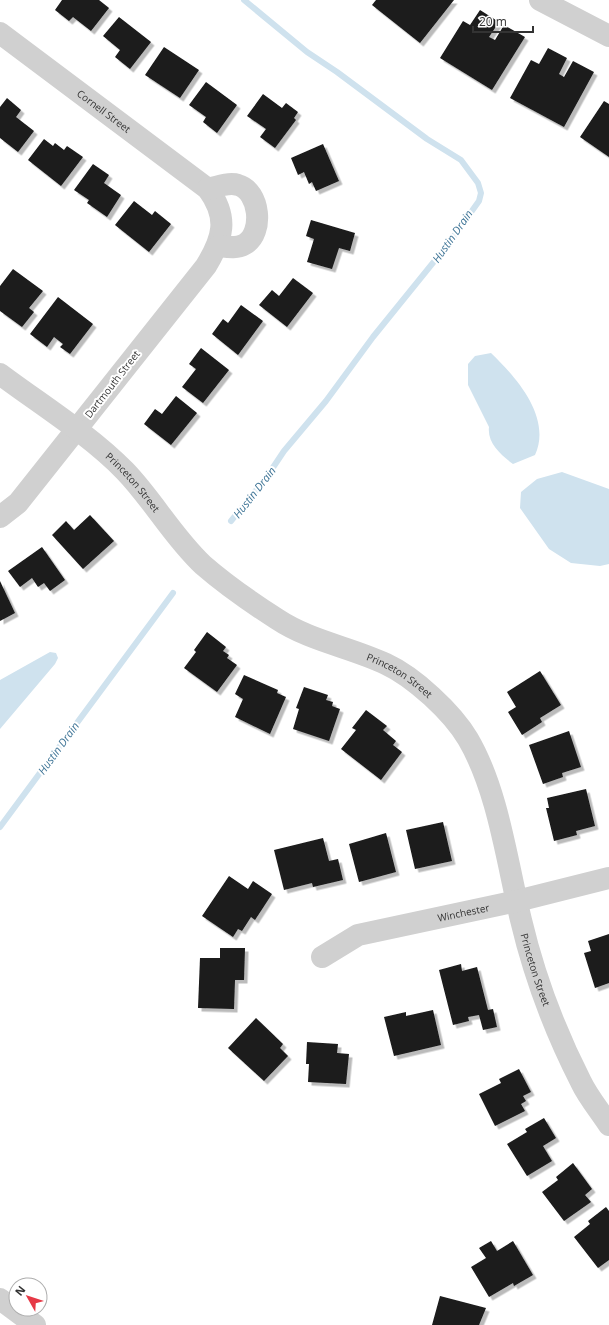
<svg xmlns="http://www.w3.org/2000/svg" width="609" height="1325" font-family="'Open Sans',sans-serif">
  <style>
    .water { fill: #cfe2ee }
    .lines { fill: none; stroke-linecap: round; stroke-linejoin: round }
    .stream { stroke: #cfe2ee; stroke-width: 6 }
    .building { fill: #1a1a1a; filter: url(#shadow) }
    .minor { stroke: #d0d0d0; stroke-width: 22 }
    .labels { text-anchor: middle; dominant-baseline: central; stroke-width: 4; stroke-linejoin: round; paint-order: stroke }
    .street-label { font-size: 10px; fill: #333; stroke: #fff }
    .water-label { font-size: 11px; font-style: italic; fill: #3f7597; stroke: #fff }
  </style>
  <defs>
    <filter id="shadow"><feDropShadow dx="3.5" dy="3.5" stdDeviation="0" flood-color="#0004"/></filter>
  </defs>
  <rect width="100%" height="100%" fill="#fff"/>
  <!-- water -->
  <path class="water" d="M491,353c26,25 61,65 44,102l-22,9c-12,-9 -26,-21 -24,-37l-21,-42v-21l7,-8z
    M562,472l47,17v75l-9,2 -29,-3 -22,-14 -29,-41 1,-16 16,-13z
    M50,652l6,1 2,5 -3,6 -55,65v-49z"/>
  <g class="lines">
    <!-- stream -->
    <path class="stream" d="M231,521l35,-43 18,-27 42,-50 47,-64 76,-94 30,-42 2,-8 -3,-10 -17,-23 -34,-21 -90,-67 -30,-20 -63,-52
      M0,827l173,-234"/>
  </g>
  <!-- building -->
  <path class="building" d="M62,0h37l10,8 -18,23 -18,-14 -4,4 -14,-11z
    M376,0h78l-34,43 -48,-38z
    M480,10l19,12 -10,15 6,3 9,-15 21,12 -33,53 -52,-32 23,-37 7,4z
    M119,17l32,25 -21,27 -15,-12 5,-7 -17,-14z
    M164,47l35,23 -19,28 -35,-23z
    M548,48l19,10 -8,16 5,3 9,-16 21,11 -30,55 -54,-29 21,-38 8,4z
    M206,82l31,23 -20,28 -14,-11 3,-5 -17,-12z
    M263,94l19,14 4,-5 12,9 -4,6 2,2 -21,28 -15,-11 6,-8 -19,-13z
    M7,98l14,12 -5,7 18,14 -16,21 -18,-14v-31z
    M604,101l5,3v53l-29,-20z
    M44,139l9,7 2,-3 9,7 3,-4 16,11 -22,29 -33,-26z
    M323,144l16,37 -23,10 -4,-9 -3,2 -5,-12 -6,3 -7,-17z
    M93,164l16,11 -5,8 17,12 -14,22 -20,-14 2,-3 -15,-10z
    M134,201l18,14 3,-4 16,13 -22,28 -34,-27z
    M311,220l44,13 -5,18 -11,-3 -7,21 -25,-7 7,-23 -8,-3z
    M13,269l30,22 -14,17 5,4 -12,15 -22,-16v-25z
    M293,278l20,15 -26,34 -28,-22 13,-15 7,6z
    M58,297l35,27 -23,30 -10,-7 3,-3 -9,-7 -7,10 -17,-13z
    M241,305l22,16 -25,34 -26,-21 11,-15 5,4z
    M201,348l28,22 -26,33 -21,-16 14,-18 -7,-5z
    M176,396l21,17 -26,32 -27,-21 11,-15 7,5z
    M90,515l24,26 -31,28 -31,-34 14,-14 8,9z
    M42,547l23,33 -15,11 -6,-8 -6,4 -6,-9 -12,9 -12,-16z
    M0,581l15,32 -15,8z
    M207,632l19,15 -3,4 6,4 -2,3 10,7 -20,27 -33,-24 12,-16 -2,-2z
    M540,671l21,34 -21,13 2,4 -20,13 -14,-23 8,-5 -9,-15z
    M244,675l34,15 -1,3 9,4 -16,37 -35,-17 8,-18 -8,-5z
    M304,687l24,8 -2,5 7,2 -1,4 8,3 -11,32 -36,-12 6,-20 -3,-1z
    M366,710l21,16 -4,4 13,11 -3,4 9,7 -21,28 -40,-31 15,-19 -4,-2z
    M569,731l12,36 -19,6 1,4 -20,7 -14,-39z
    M586,789l9,37 -19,5 1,4 -23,6 -8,-33h3l-2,-10z
    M443,822l9,39 -37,8 -9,-39z
    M386,833l10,39 -37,10 -10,-38z
    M323,838l6,23 9,-2 5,21 -30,7 -1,-4 -28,7 -10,-40z
    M229,876l19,13 5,-8 19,13 -17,26 -4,-3 -9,14 -4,-2 -5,8 -31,-21z
    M609,934v49l-14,5 -11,-35 7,-2 -3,-10z
    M220,948h25l-1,32h-9l-1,29 -36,-1 2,-50h20z
    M461,964l1,7 15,-4 11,43 5,-1 4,18 -14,3 -4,-15 -11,2 1,4 -16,4 -14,-55z
    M433,1010l8,35 -47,11 -10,-39 22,-5v4z
    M256,1018l27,26 -3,4 8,8 -24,25 -36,-33z
    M307,1042l31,2 -1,9 12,1 -3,30 -38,-2 1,-18h-3z
    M519,1069l12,23 -8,4 3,5 -5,3 4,7 -30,15 -16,-32 22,-11 -2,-4z
    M544,1118l12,20 -13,8 9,15 -25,15 -20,-32 20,-12 -2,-3z
    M573,1163l19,26 -7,6 6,7 -27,19 -22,-29 16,-12 -2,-3z
    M606,1207l3,4v49l-11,8 -24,-31 16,-13 -2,-3z
    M491,1241l6,10 16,-10 20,34 -19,11 -1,-3 -24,14 -18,-30 15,-9 -7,-10z
    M440,1296l46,12 -7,17h-47z"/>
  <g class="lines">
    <!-- minor -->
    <g class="minor">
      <path d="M540,0l69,36"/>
      <path id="s1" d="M0,33l208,156c21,29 15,49 -2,77l-188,237 -18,14"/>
      <path d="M208,189c8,-2 21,-7 30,-4 22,6 26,48 7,59 -8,5 -18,3 -27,2"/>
      <path id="s2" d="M0,374c40,30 90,61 125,97 28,29 48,66 78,94 23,20 49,38 74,54 33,22 73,28 109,45 28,13 66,48 82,75 30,51 39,123 53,181 13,55 34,111 60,162 7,15 19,29 28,43"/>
      <path id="s3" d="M322,957l36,-22 159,-34 92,-23"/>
      <path d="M0,1299l35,26"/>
    </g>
  </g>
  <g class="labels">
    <!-- street labels -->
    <g class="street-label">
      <text stroke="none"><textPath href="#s1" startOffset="130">Cornell Street</textPath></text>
      <text transform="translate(112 384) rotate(-52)">Dartmouth Street</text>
      <text stroke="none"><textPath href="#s2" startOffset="172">Princeton Street</textPath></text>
      <text stroke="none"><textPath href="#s2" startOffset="508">Princeton Street</textPath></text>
      <text stroke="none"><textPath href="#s3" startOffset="150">Winchester</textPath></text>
      <text stroke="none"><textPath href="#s2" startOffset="844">Princeton Street</textPath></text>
    </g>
    <!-- water labels -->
    <g class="water-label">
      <text transform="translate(452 236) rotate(-55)">Hustin Drain</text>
      <text transform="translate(254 492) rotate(-52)">Hustin Drain</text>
      <text transform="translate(58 748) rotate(-54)">Hustin Drain</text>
    </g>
  </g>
  <!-- north arrow -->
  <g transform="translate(28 1297) rotate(309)"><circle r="19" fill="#ffffff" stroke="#adadad"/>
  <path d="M0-3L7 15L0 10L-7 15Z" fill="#e63946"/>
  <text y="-6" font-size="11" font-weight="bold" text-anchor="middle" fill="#333333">N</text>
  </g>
  <!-- scale -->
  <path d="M473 26v6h60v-6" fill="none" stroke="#333333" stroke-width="2"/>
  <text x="479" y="26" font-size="12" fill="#333333" stroke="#ffffff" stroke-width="3" paint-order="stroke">20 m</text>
</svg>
